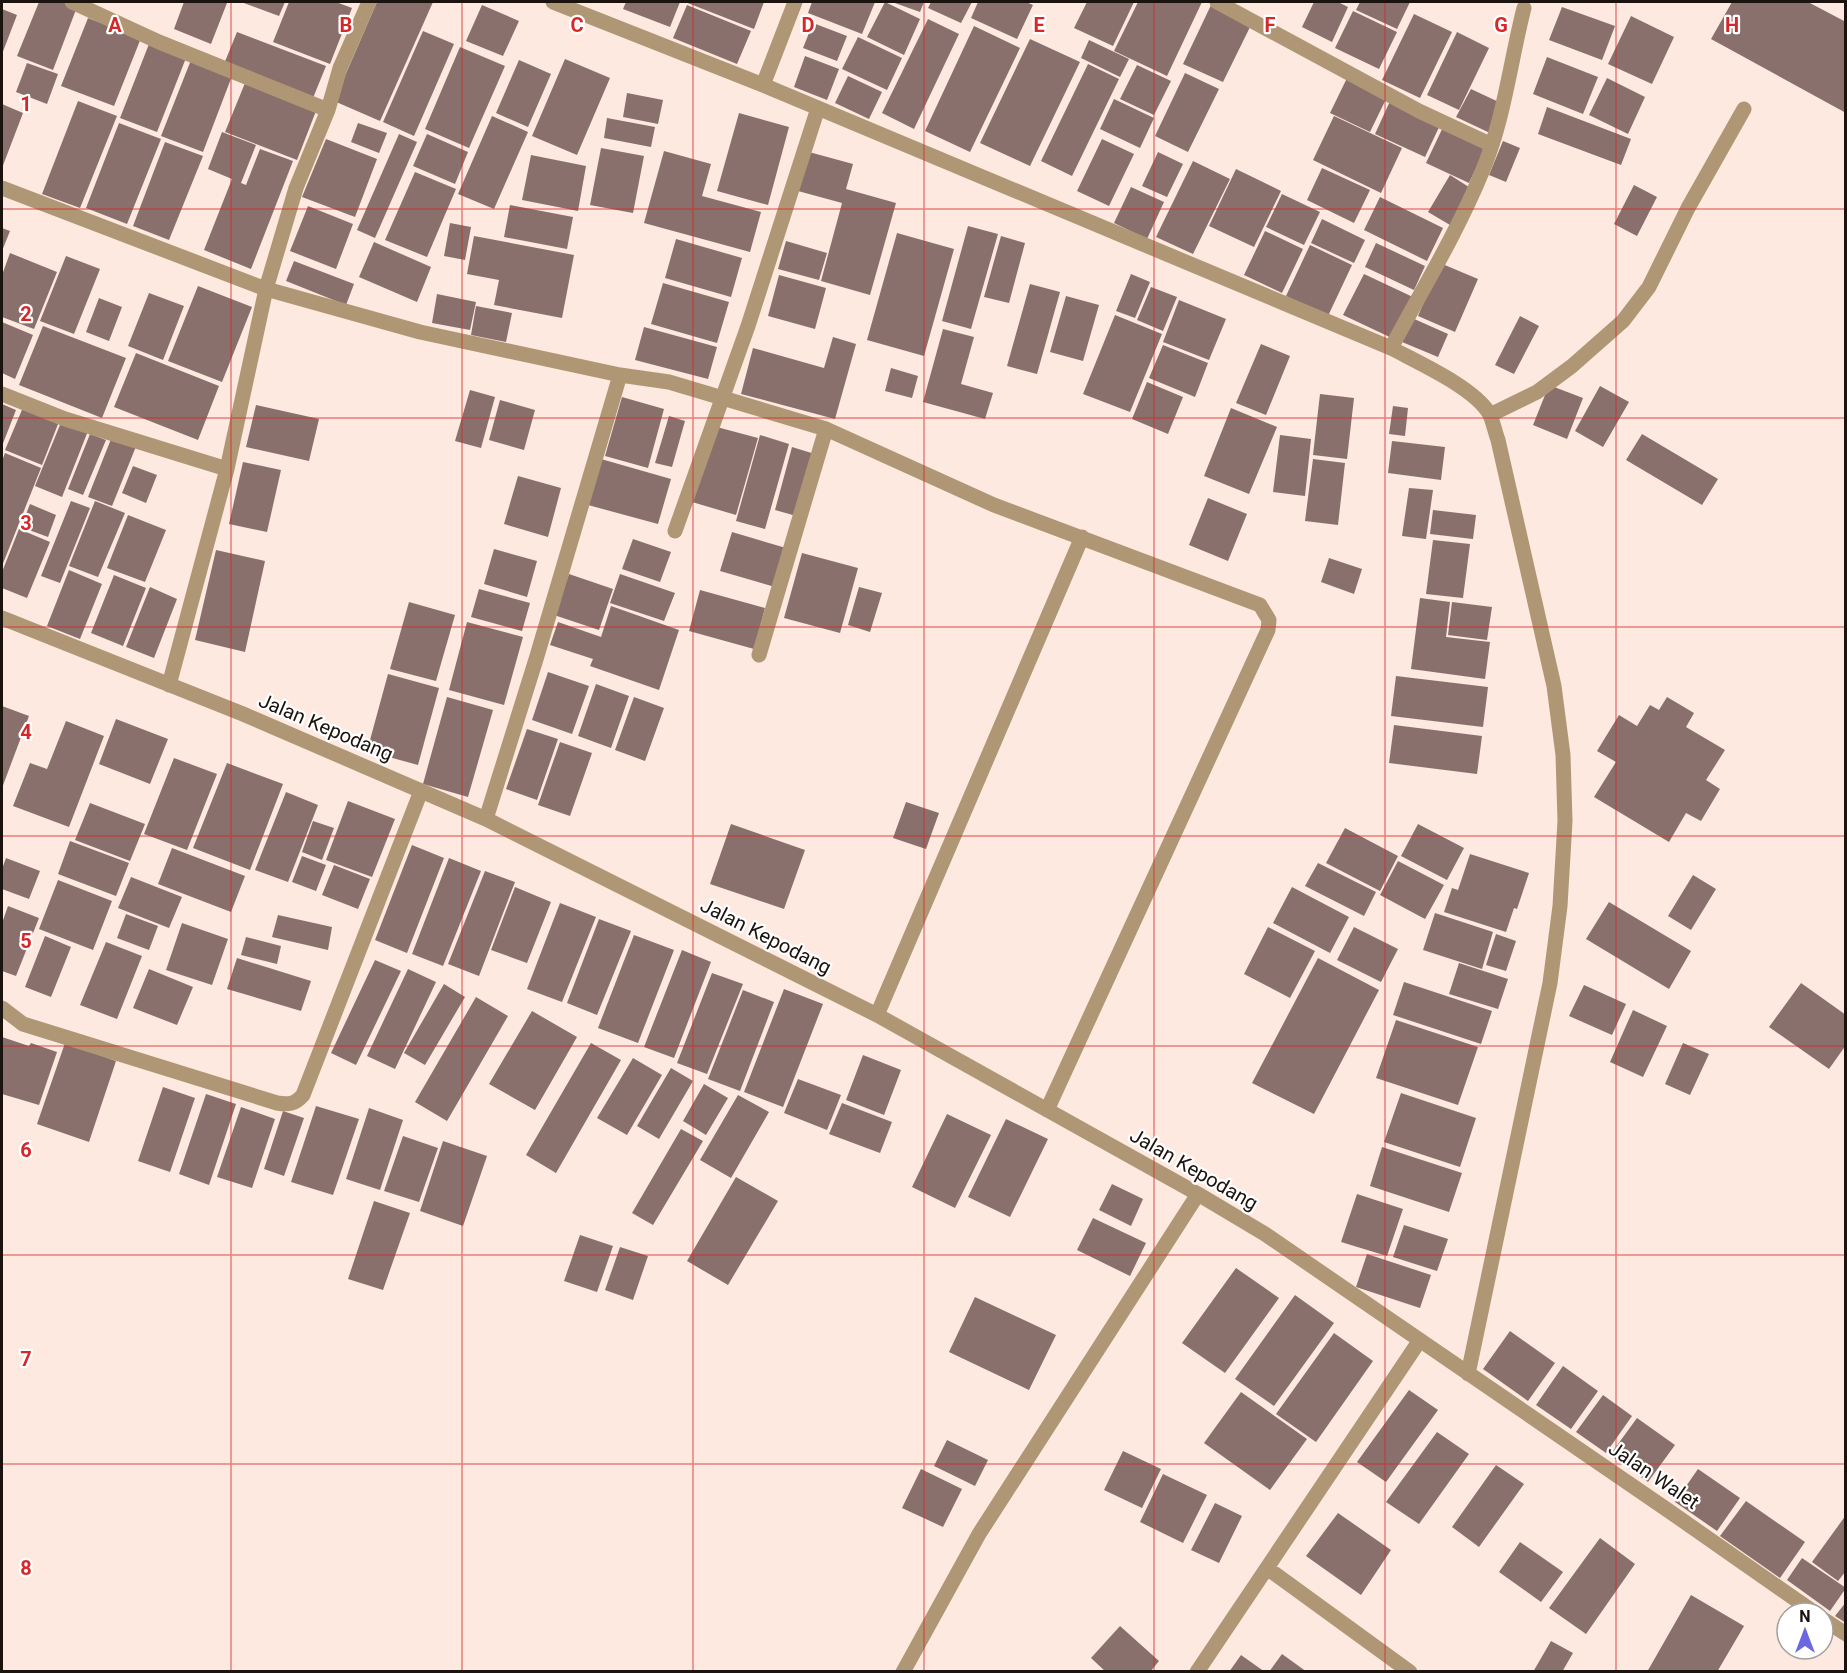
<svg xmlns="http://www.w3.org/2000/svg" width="1847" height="1673" font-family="Roboto,sans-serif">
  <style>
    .building { fill: #89706d }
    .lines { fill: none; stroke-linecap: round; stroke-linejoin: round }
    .minor { stroke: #af9775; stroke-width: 15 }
    .grid { fill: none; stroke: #d62828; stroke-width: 1.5; stroke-opacity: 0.55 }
    .labels { text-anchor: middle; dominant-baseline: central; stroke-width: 4.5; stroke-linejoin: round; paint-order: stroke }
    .street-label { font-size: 20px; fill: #1b130e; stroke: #fff }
    .grid-label { font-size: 20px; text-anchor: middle; font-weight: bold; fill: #d62828; stroke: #fff; stroke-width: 4.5; stroke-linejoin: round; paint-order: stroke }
  </style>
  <rect width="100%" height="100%" fill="#fde9df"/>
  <!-- building -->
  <path class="building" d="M39,2h25l13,5 -24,63 -36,-14z
    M184,2l43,1 -16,41 -37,-15z
    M241,2h44l-6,14z
    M289,2h47l16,6 -22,56 -57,-22z
    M377,2h56l-53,119 -46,-20z
    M626,2h54l-10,25 -47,-18z
    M685,2h79l-10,27z
    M812,2h63l-13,32 -54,-21z
    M885,2l35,17 -16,36 -37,-18z
    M892,2h32l-4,10z
    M931,2h41l-11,21 -33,-15z
    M978,2h48l7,3 -16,34 -46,-21z
    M1087,2h47l-21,44 -39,-18z
    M1138,2h64l-35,74 -53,-25z
    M1314,2h24l10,5 -16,35 -30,-15z
    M1360,2h50l-13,27 -41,-19z
    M1732,2h76l38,20v91l-135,-74z
    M1212,3l40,20 -29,59 -40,-18z
    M482,5l37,16 -16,35 -37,-15z
    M687,5l64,26 -14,33 -64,-26z
    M1562,7l53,19 -13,34 -53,-20z
    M2,9l15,6 -15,39z
    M1353,11l44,21 -18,37 -44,-21z
    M1414,14l38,18 -32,66 -38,-18z
    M1631,16l43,21 -22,47 -44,-20z
    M88,18l53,20 -27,68 -53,-20z
    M928,19l31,15 -45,95 -32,-16z
    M813,23l34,13 -10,25 -34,-13z
    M974,26l46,22 -50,104 -45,-21z
    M423,31l31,13 -40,92 -31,-14z
    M237,32l89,34 -13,32 -89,-34z
    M1457,32l32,16 -30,62 -32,-15z
    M858,37l44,21 -15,32 -45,-21z
    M1030,39l50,23 -50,104 -50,-23z
    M1089,40l40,19 -9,18 -39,-19z
    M149,44l37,14 -29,74 -37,-14z
    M460,47l45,19 -36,82 -44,-19z
    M805,56l34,13 -12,31 -33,-13z
    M1547,57l51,20 -15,37 -50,-20z
    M565,59l45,19 -33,77 -45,-19z
    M191,60l41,16 -29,76 -42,-16z
    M519,60l32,14 -23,53 -32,-14z
    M27,63l31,11 -11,30 -31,-12z
    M1088,64l31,15 -47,97 -31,-15z
    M1137,65l34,16 -17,34 -34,-16z
    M1185,73l34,16 -31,63 -33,-16z
    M848,76l34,16 -13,27 -34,-16z
    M1348,76l40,19 -18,37 -40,-19z
    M1607,78l38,19 -17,37 -39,-19z
    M245,83l71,28 -19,49 -72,-28z
    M1471,89l32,15 -13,29 -34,-16z
    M627,93l36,7 -5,24 -35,-7z
    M1114,99l40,19 -14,30 -40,-19z
    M1391,99l50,24 -16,34 -50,-23z
    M78,101l39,15 -37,92 -38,-14z
    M2,104l21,9 -21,55z
    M1547,107l84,32 -10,26 -83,-31z
    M739,113l50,14 -21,78 -51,-14z
    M492,116l36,16 -34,77 -36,-15z
    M1334,116l68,32 -21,45 -68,-33z
    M607,118l48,9 -4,20 -47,-9z
    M119,123l42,16 -34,85 -41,-16z
    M358,123l29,10 -8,20 -28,-11z
    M1444,125l43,20 -18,38 -43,-20z
    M222,132l34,13 -15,38 5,2 14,-36 33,12 -42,108 -47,-19 28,-71 -24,-10z
    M399,134l18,8 -42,96 -18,-8z
    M427,134l41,18 -13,32 -42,-18z
    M326,139l51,20 -22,58 -53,-20z
    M1102,139l32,15 -25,52 -32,-15z
    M1503,141l17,7 -14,34 -17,-7z
    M165,142l38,14 -34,84 -36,-14z
    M601,148l43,8 -11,57 -43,-8z
    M664,151l47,13 -9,32 59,16 -11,40 -106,-29z
    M809,152l44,12 -7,25 50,14 -26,92 -49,-14 21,-78 -44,-12z
    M1158,152l25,12 -16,33 -25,-11z
    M531,155l55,11 -8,45 -56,-11z
    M1193,161l37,18 -37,75 -37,-17z
    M1322,168l48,22 -16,33 -47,-23z
    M1236,169l45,22 -27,56 -45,-21z
    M415,172l41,17 -29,68 -42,-17z
    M1450,175l22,14 -22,36 -22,-13z
    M1634,185l23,12 -20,39 -23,-12z
    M1131,187l33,15 -17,37 -33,-16z
    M1282,194l38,18 -16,33 -38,-18z
    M1380,197l63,31 -16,33 -63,-31z
    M510,205l63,12 -6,32 -63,-12z
    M308,206l45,18 -17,45 -46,-18z
    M1322,219l43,21 -11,23 -43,-20z
    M450,223l21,4 -6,33 -21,-4z
    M968,226l30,8 -27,95 -29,-8z
    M2,228l8,3 -8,20z
    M1265,231l38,18 -21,44 -38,-18z
    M897,233l57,16 -30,107 -57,-16z
    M474,236l100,19 -12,63 -68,-13 5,-25 -32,-6z
    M1001,236l24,7 -16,60 -25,-6z
    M676,239l66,19 -11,39 -66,-19z
    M786,241l41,12 -8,27 -41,-11z
    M374,242l57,25 -14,35 -58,-25z
    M1376,243l49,23 -11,24 -49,-23z
    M1310,245l42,20 -24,51 -42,-20z
    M10,253l47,19 -23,57 -32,-12v-42z
    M66,256l34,13 -26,65 -34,-13z
    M294,261l60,23 -8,21 -60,-24z
    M1440,263l38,16 -23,53 -37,-16z
    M1131,274l19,8 -15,36 -19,-7z
    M1364,274l51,24 -19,42 -53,-25z
    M779,275l47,13 -11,41 -47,-13z
    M663,283l66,19 -12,41 -66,-19z
    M1030,284l30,8 -23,82 -30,-8z
    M198,286l54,21 -30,75 -54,-21z
    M1151,287l26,10 -14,34 -26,-11z
    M149,293l35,13 -21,54 -35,-14z
    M437,294l39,8 -6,28 -38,-7z
    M1066,296l33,9 -16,56 -33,-9z
    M99,298l23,9 -13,34 -23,-9z
    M1179,300l47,19 -17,41 -46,-18z
    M476,306l36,7 -6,29 -35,-7z
    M1115,315l47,19 -32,78 -47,-18z
    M1520,316l19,10 -25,48 -19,-9z
    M1412,318l36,16 -10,23 -36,-15z
    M2,322l31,13 -18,44 -13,-6z
    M43,326l83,32 -24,60 -83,-33z
    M644,327l73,20 -9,32 -73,-19z
    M943,329l31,8 -13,47 32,9 -8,26 -62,-17z
    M833,337l23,7 -21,75 -94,-25 12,-46 71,20z
    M1261,344l29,12 -24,59 -30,-12z
    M1163,345l45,18 -13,34 -46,-19z
    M136,353l83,33 -21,54 -84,-33z
    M891,368l27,8 -6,22 -27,-7z
    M1147,382l36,15 -15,37 -36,-15z
    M1549,385l34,13 -16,41 -34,-14z
    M1600,386l29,16 -26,45 -28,-16z
    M470,390l25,7 -14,51 -26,-7z
    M1320,394l34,4 -7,61 -34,-4z
    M622,397l42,12 -16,59 -43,-12z
    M500,400l35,10 -11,40 -35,-10z
    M2,404l14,6 -14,36z
    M24,405l36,14 -18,46 -37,-15z
    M256,405l63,14 -10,42 -63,-14z
    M1393,406l15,2 -3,28 -16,-2z
    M1231,408l46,19 -28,67 -45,-18z
    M669,416l16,5 -13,46 -17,-4z
    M62,420l26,11 -26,66 -27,-11z
    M713,426l45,12 -22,77 -44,-13z
    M90,434l16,6 -23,55 -15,-6z
    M113,434l24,10 -25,62 -24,-9z
    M1642,434l76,45 -16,26 -76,-45z
    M760,435l29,9 -24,85 -29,-8z
    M1280,435l31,4 -6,57 -32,-4z
    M1392,441l53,6 -4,33 -53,-7z
    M792,447l26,8 -18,62 -25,-7z
    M5,453l36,15 -39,98v-105z
    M601,459l70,20 -13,45 -70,-19z
    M1313,459l32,4 -7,62 -33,-4z
    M243,462l38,8 -14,62 -38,-8z
    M133,466l24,9 -11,28 -24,-10z
    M518,476l43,12 -13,49 -44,-13z
    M1409,488l24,2 -7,49 -24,-3z
    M1208,498l39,16 -19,47 -39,-16z
    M71,501l19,7 -30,75 -19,-7z
    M95,501l30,12 -27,64 -29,-11z
    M30,504l26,11 -8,22 -27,-10z
    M1433,510l43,5 -3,24 -43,-5z
    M128,515l38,15 -21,52 -38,-14z
    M19,529l31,13 -23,56 -25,-10v-16z
    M732,532l54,16 -11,39 -55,-16z
    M633,539l38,13 -11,30 -38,-13z
    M1433,540l37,4 -7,54 -37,-4z
    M494,549l43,12 -10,36 -43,-13z
    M216,550l49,11 -20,91 -50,-12z
    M802,553l56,15 -18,65 -56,-15z
    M1329,558l33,11 -8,25 -33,-12z
    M69,570l33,14 -22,55 -33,-13z
    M569,574l44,15 -14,41 -45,-15z
    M620,574l55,19 -11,28 -54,-18z
    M114,575l32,13 -23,58 -32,-13z
    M150,587l27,12 -23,59 -28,-11z
    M859,587l23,6 -12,39 -22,-7z
    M479,589l51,14 -8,28 -51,-14z
    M700,590l65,18 -11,41 -65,-18z
    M1420,598l30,4 -4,35 44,5 -5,37 -74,-10z
    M409,602l46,13 -19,66 -46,-12z
    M1452,602l40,5 -5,33 -39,-5z
    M611,606l68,24 -20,60 -69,-24 3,-7 -43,-14 8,-23 43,15z
    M467,622l56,15 -19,68 -55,-15z
    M548,672l41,14 -17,48 -40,-14z
    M388,674l51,14 -21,77 -51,-14z
    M1396,676l92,11 -5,40 -92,-11z
    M596,684l33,12 -18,52 -33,-12z
    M447,697l46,13 -25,87 -45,-13z
    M634,697l30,11 -19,53 -30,-11z
    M1667,697l27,16 -8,14 39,23 -19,30 14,9 -19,32 -15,-8 -17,29 -75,-45 22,-35 -19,-11 22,-36 18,11 13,-21 9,5z
    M2,706l27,10 -27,72z
    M116,719l52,20 -18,45 -51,-20z
    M66,721l38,15 -35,91 -56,-21 17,-43 17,6z
    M1394,725l88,11 -5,38 -88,-11z
    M527,729l31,10 -21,61 -31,-11z
    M560,742l32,11 -22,63 -32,-11z
    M174,758l43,16 -30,76 -43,-16z
    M227,763l56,21 -33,86 -57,-22z
    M286,792l32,13 -30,77 -33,-12z
    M348,801l47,18 -23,58 -46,-17z
    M906,802l33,11 -13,36 -33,-11z
    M90,803l55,21 -15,37 -55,-21z
    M313,821l21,7 -12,32 -20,-8z
    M731,824l74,26 -21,59 -74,-25z
    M1418,824l46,24 -17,32 -46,-24z
    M1345,828l53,28 -18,35 -54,-28z
    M70,841l59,22 -13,33 -58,-22z
    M412,845l32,13 -37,95 -32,-13z
    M172,848l73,28 -14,36 -73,-28z
    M1470,854l59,19 -12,36 -3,-1 -8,24 -62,-20 8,-24 6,2z
    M302,856l24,9 -10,26 -24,-9z
    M6,858l34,13 -11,28 -27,-10v-20z
    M449,858l32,13 -38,95 -31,-12z
    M1398,861l46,24 -19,34 -45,-24z
    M1318,863l58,29 -12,24 -59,-30z
    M334,865l36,14 -12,30 -36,-14z
    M485,871l30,11 -36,94 -31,-12z
    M1693,875l23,14 -25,41 -23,-14z
    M131,877l51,20 -13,31 -51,-20z
    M58,880l54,21 -19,49 -54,-21z
    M515,887l36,15 -24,61 -36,-13z
    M1292,887l57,30 -19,36 -57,-30z
    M1609,902l82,49 -22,38 -83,-50z
    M560,903l36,14 -34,85 -35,-13z
    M8,906l31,12 -23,58 -14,-5v-48z
    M1435,913l58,19 -11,37 -59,-19z
    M126,914l32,12 -9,24 -32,-12z
    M278,915l54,12 -4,23 -56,-13z
    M599,919l32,12 -34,84 -30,-12z
    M182,923l46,16 -16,46 -46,-15z
    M1268,927l47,24 -25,47 -46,-24z
    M1354,927l44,22 -17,33 -44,-22z
    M1496,934l20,7 -10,30 -20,-6z
    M634,935l40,15 -36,93 -40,-15z
    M45,936l26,11 -20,50 -26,-10z
    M246,937l35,9 -4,18 -36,-9z
    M106,942l36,14 -25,63 -37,-14z
    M682,950l29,12 -37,96 -30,-11z
    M237,958l74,23 -10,30 -74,-22z
    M1318,958l61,32 -65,124 -62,-31z
    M375,960l26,11 -45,94 -25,-12z
    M1459,963l49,16 -10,30 -49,-15z
    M149,969l44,18 -16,38 -44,-17z
    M408,969l28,13 -41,87 -28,-13z
    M712,973l31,11 -36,90 -30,-11z
    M1404,982l88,29 -11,33 -88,-29z
    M1801,983l45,32v30l-17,24 -60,-42z
    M444,984l21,13 -40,68 -21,-12z
    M1584,985l42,19 -14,31 -43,-19z
    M784,989l39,15 -40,103 -39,-15z
    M743,990l31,12 -34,89 -32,-12z
    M476,997l32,19 -61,105 -32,-19z
    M1633,1010l34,16 -24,51 -33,-15z
    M532,1011l45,26 -42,73 -46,-26z
    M1396,1020l82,27 -20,58 -82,-27z
    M2,1037l27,9 2,-3 26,9 -18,53 -37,-11z
    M65,1043l51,18 -27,81 -52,-18z
    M591,1043l30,17 -65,113 -30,-18z
    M1683,1043l26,11 -19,41 -25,-11z
    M863,1055l38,15 -17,45 -38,-15z
    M633,1058l29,17 -35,60 -30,-17z
    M671,1068l22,13 -34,58 -22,-13z
    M798,1079l43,16 -14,35 -43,-17z
    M704,1084l24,14 -22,37 -23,-14z
    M163,1087l32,11 -25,74 -32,-11z
    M1401,1093l75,25 -16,49 -76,-25z
    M206,1094l30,10 -27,81 -30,-11z
    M738,1095l31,17 -38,66 -31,-18z
    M842,1103l50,19 -12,31 -51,-19z
    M316,1106l43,13 -26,76 -42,-13z
    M241,1107l34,12 -23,69 -35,-11z
    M369,1108l34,12 -23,70 -34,-11z
    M283,1111l21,7 -20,58 -20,-7z
    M947,1114l44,21 -36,73 -43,-21z
    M1006,1119l42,20 -38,78 -42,-20z
    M681,1129l22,12 -50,84 -21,-12z
    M403,1136l35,12 -19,54 -35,-11z
    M443,1141l44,15 -24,70 -43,-15z
    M1382,1147l80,26 -13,39 -79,-26z
    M736,1177l42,24 -50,84 -41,-24z
    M1112,1184l31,15 -12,27 -32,-16z
    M1357,1194l46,15 -16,47 -46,-14z
    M374,1201l36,12 -27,77 -35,-11z
    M1093,1218l53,25 -16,33 -53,-26z
    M1404,1225l44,14 -11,32 -44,-14z
    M580,1235l33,11 -16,46 -33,-11z
    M620,1247l28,9 -15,44 -28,-10z
    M1367,1254l64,21 -11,33 -64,-21z
    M1236,1268l43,30 -54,75 -43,-30z
    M1295,1295l39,28 -60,83 -39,-27z
    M975,1297l81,38 -27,55 -80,-38z
    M1510,1331l45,32 -27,38 -45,-32z
    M1334,1333l39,28 -57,81 -40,-28z
    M1563,1366l35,25 -27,38 -35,-24z
    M1409,1390l29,20 -52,72 -29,-20z
    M1241,1392l66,47 -37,51 -66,-47z
    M1603,1395l29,21 -26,37 -30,-21z
    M1637,1418l38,27 -27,37 -38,-27z
    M1437,1432l32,22 -50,70 -33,-22z
    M947,1440l41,20 -13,26 -41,-20z
    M1123,1451l38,18 -19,39 -38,-18z
    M1496,1465l28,19 -45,63 -27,-20z
    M921,1469l41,20 -19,38 -41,-19z
    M1698,1469l42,29 -23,33 -42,-29z
    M1163,1474l44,21 -24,48 -43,-21z
    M1746,1501l59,41 -25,36 -60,-42z
    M1215,1503l27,13 -23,47 -28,-13z
    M1338,1513l53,37 -30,45 -55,-39z
    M1846,1515v56l-8,10 -26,-19z
    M1600,1538l35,26 -49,70 -37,-26z
    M1520,1542l43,30 -22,30 -42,-30z
    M1802,1558l44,30 -16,23 -43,-31z
    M1691,1595l53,31 -27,46h-70z
    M1846,1602v21l-11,-7z
    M1120,1626l39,35 -9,11h-44l-15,-14z
    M1551,1641l22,12 -11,19h-29z
    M1282,1654l25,18h-38z
    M1241,1655l24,17h-36z"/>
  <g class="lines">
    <!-- minor -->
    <path class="minor" d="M72,2l87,40 169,68
      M553,2l210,83 628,263c28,15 82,39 98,65 4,8 6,19 9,27l56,246 9,69 2,66 -5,85 -10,77 -82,391
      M1217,2l202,109 73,34
      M763,85l32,-83
      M2,188l264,101 154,43 200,43 49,7 157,47 168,76 266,100 9,15 -1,10 -221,480
      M1391,348c31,-58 66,-115 91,-176 22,-52 28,-109 42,-164
      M2,394l63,25 162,50
      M1490,415l47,-23 35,-26 51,-45 26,-34 39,-79 56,-99
      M675,531l73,-205 70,-218
      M2,618l241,96 243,105 391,196 321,179 67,40 404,277 146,102
      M759,655l67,-226
      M169,685l58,-216 39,-180 30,-101 32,-78 12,-42 29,-66
      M486,819l51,-163 83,-281
      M2,1008l21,16 254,79c12,2 18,1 26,-8l118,-304
      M877,1015l205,-478
      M1267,1568l143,104
      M1823,1619l23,15
      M903,1672l76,-138 219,-340
      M1197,1672l223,-332"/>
  </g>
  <!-- grid -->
  <path class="grid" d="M231,2v1670M462,2v1670M693,2v1670M924,2v1670M1154,2v1670M1385,2v1670M1616,2v1670M2,209h1844M2,418h1844M2,627h1844M2,836h1844M2,1046h1844M2,1255h1844M2,1464h1844"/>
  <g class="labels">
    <!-- street labels -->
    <g class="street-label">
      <text transform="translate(326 727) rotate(23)">Jalan Kepodang</text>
      <text transform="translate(766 936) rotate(27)">Jalan Kepodang</text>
      <text transform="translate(1194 1169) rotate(30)">Jalan Kepodang</text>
      <text transform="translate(1654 1475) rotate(34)">Jalan Walet</text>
    </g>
  </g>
  <g class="grid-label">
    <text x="115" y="32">A</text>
    <text x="346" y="32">B</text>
    <text x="577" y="32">C</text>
    <text x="808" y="32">D</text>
    <text x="1039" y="32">E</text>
    <text x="1270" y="32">F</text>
    <text x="1501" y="32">G</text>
    <text x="1732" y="32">H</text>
    <text x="26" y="111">1</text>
    <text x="26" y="321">2</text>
    <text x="26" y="530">3</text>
    <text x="26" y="739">4</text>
    <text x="26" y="948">5</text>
    <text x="26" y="1157">6</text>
    <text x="26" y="1366">7</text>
    <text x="26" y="1575">8</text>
  </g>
  <!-- border -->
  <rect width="1847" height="1673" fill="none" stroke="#1b130e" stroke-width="6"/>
  <!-- north arrow -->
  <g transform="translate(1805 1631)"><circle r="28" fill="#ffffff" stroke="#a4a19f" stroke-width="1.5"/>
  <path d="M0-4.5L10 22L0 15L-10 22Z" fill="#6b67e1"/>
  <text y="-9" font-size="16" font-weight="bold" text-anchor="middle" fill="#1b130e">N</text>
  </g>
</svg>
